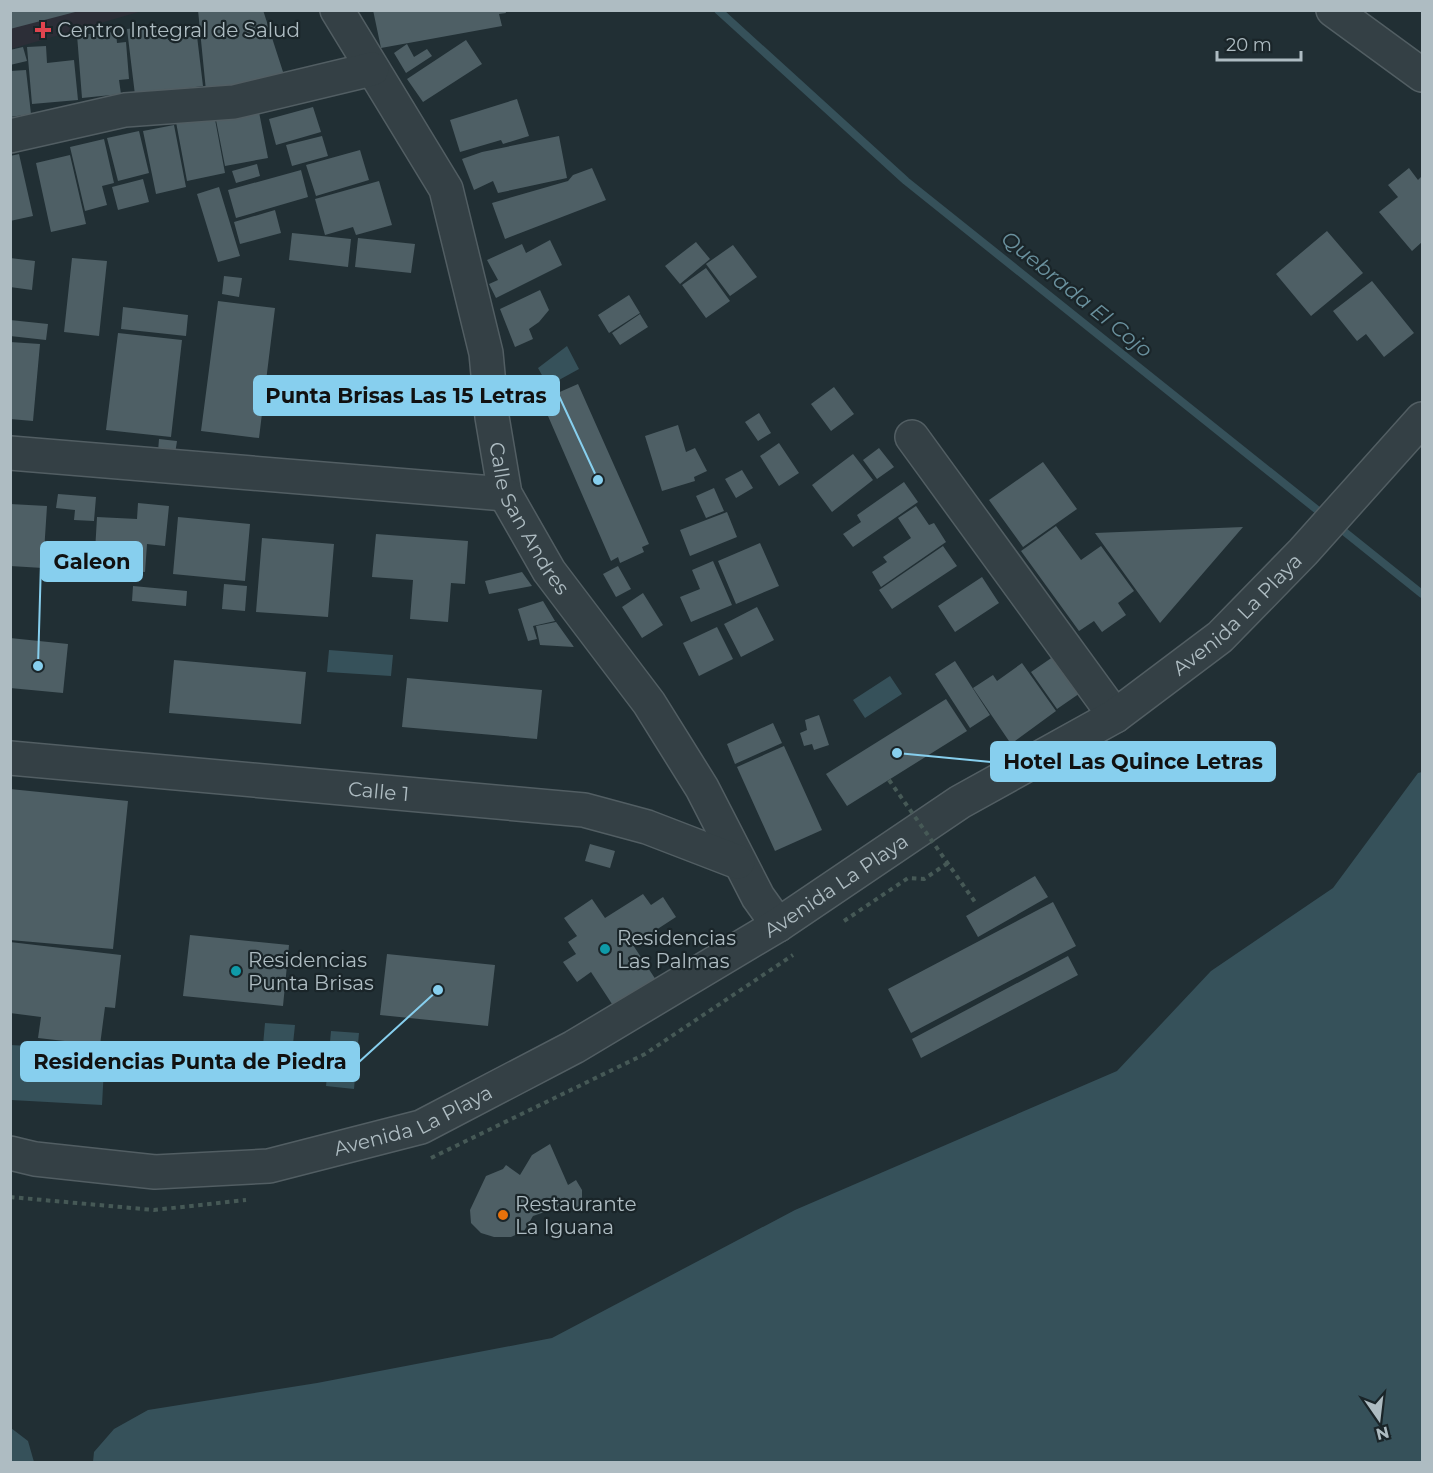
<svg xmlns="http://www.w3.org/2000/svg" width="1433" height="1473" font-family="Montserrat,sans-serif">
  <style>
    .medical { fill: #2c2e37 }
    .water { fill: #36515a }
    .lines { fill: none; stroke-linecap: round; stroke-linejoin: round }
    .stream { stroke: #36515a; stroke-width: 8 }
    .building { fill: #4e5f65 }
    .street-casing { stroke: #525e63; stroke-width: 36 }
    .path { stroke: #465956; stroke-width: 4; stroke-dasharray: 4.5 4.5; stroke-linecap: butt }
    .street { stroke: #344045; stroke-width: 33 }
    .path-bridge { stroke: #465956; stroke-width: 4; stroke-dasharray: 4.5 4.5; stroke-linecap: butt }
    .health-dot { fill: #e0444e; stroke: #1a2529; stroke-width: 2 }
    .culture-dot { fill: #0f9aa8; stroke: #1a2529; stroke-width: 2 }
    .food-dot { fill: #e8710a; stroke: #1a2529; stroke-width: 2 }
    .labels { text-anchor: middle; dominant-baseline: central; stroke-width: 4.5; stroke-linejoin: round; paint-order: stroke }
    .poi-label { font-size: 20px; fill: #aebcc2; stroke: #1a2529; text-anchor: start }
    .street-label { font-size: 20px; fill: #aebcc2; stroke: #1a2529 }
    .water-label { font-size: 21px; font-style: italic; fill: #6a919e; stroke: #1a2529 }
    .leader { fill: none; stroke: #87cfee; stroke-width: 2 }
    .callout-dot { fill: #87cfee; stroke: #1a2529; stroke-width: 2 }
    .callout { fill: #87cfee; stroke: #87cfee; stroke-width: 2 }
    .callout-label { font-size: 21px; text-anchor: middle; font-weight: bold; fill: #111 }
  </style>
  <rect width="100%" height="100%" fill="#212f34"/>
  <!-- medical -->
  <path class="medical" d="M11,11h131l-131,38z"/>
  <!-- water -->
  <path class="water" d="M567,346l12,23 -31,17 -10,-18z
    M329,650l64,5 -2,21 -64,-4z
    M890,676l12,18 -37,24 -12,-18z
    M1422,772v690h-1329l1,-10 20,-23 34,-19 169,-27 235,-45 243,-128 322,-139 94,-100 122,-83 85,-115z
    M265,1023l30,2 -6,57 -29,-3z
    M331,1031l28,2 -5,56 -28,-3z
    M10,1045l95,5 -3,55 -91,-5z
    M11,1428l17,13 6,21h-23z"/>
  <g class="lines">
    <!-- stream -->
    <path class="stream" d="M718,10l188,171 420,336
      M1336,525l86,69"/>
  </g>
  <!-- building -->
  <path class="building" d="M10,10h69v1l-69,18z
    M198,10h65l22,68 -79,13z
    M373,10h132l1,3 -7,1 3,12 -121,22z
    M166,24l2,16 29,-4 6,50 -68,9 -8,-66z
    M116,32l1,11 9,-1 3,37 -10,1 2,14 -39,4 -5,-63z
    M466,40l16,24 -59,38 -16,-23z
    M407,44l7,13 13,-8 5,7 -26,17 -12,-20z
    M46,46l1,17 27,-3 4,40 -46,4 -5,-57z
    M23,47l4,14 -17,4v-15z
    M26,70l5,44 -21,3v-46z
    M517,99l12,37 -26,8 -2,-4 -41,12 -10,-32z
    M258,107l10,51 -43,8 -10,-51z
    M313,107l8,25 -45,13 -7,-26z
    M214,114l11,59 -38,8 -11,-59z
    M174,125l12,62 -30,7 -13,-63z
    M139,131l10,42 -31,8 -11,-43z
    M322,136l6,20 -36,10 -6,-21z
    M559,136l8,42 -69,15 -5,-12 -19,9 -12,-31 20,-7z
    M104,139l10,44 -12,3 5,19 -22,6 -15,-64z
    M360,150l9,30 -53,16 -10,-31z
    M19,154l14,62 -23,5v-65z
    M70,155l16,69 -35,8 -15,-69z
    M257,164l3,12 -24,7 -4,-12z
    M592,168l14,32 -101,39 -13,-36 76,-22 5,-6z
    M1409,168l9,12 4,-4v66l-10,9 -33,-39 19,-15 -10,-12z
    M301,170l7,27 -72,21 -8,-28z
    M143,179l6,23 -31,8 -6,-23z
    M379,181l13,44 -36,10 -3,-8 -28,8 -10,-36z
    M219,187l21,69 -22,6 -21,-68z
    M275,210l6,23 -41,11 -6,-22z
    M1327,231l36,42 -52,43 -35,-42z
    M292,233l59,6 -3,28 -59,-7z
    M358,238l57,6 -4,29 -56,-6z
    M550,240l12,25 -66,33 -7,-14 9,-4 -11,-20 35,-16 4,9z
    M696,242l14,17 -30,25 -15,-18z
    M733,245l24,32 -27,19 -24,-32z
    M10,258l25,3 -3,29 -22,-3z
    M72,258l35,3 -8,75 -35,-4z
    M706,268l24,33 -24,17 -24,-33z
    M224,276l18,2 -3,19 -17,-3z
    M1372,281l42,52 -30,24 -18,-23 -9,7 -24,-30z
    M540,290l9,20 -10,12 -10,7 4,10 -18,8 -15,-38z
    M629,295l11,18 -31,20 -11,-18z
    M218,301l57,7 -16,130 -58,-7z
    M123,307l65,8 -2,21 -65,-7z
    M640,314l8,13 -28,18 -8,-12z
    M10,320l38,4 -2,16 -36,-4z
    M118,333l64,7 -11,97 -65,-7z
    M10,342l30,2 -7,77 -23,-2z
    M578,384l71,160 -7,3 2,5 -24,11 -2,-6 -7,4 -63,-145 5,-2 -7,-16z
    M834,387l20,27 -23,17 -20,-27z
    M759,413l12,20 -13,8 -13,-19z
    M678,425l8,27 9,-4 12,23 -13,6 1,4 -33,10 -17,-55z
    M159,439l18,2 -2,13 -17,-2z
    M779,443l20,30 -20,13 -19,-30z
    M879,448l15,19 -17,12 -14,-19z
    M853,454l20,26 -41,32 -20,-27z
    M1043,462l34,47 -54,38 -34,-47z
    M742,470l11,18 -17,10 -11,-19z
    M904,482l14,20 -65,45 -10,-13 18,-12 -4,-7z
    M714,488l10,23 -18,7 -10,-22z
    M58,494l38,3 -2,24 -20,-1 1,-10 -19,-2z
    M138,503l31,3 -4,40 -18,-2 -2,28 -51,-3 3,-52 40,2z
    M10,504l37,2 -4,62 -33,-2z
    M916,506l13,19 5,-2 12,19 -65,45 -9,-15 15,-10 -4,-5 28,-19 -13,-20z
    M727,512l10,25 -47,19 -10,-26z
    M178,517l72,7 -5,57 -72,-7z
    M1056,526l25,34 20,-14 33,45 -16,12 8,12 -24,17 -8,-11 -15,10 -58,-80z
    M1243,527l-83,96 -65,-90z
    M376,534l92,7 -3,43 -14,-1 -3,39 -38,-3 3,-39 -41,-3z
    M262,538l72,6 -6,73 -72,-5z
    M760,543l19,43 -43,18 -18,-43z
    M943,546l14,20 -65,43 -13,-19z
    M713,561l19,44 -41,17 -11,-25 20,-8 -8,-19z
    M618,566l13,23 -15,8 -13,-23z
    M522,572l10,14 -43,8 -4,-13z
    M982,577l17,26 -44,29 -17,-26z
    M224,584l23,2 -2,25 -23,-2z
    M133,586l54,5 -1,15 -54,-5z
    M643,593l20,32 -21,13 -20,-31z
    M543,601l12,20 -22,5 4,13 -9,2 -10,-32z
    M757,607l17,33 -33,17 -17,-33z
    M556,622l18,25 -34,-2 -4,-19z
    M717,627l16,32 -34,17 -16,-33z
    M10,638l58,6 -5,49 -53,-5z
    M1060,652l26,37 -29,20 -26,-37z
    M174,660l132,12 -5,52 -132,-11z
    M955,661l35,54 -20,13 -35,-54z
    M1022,663l34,48 -45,33 -38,-56 20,-13 4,6z
    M407,678l135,12 -5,49 -135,-12z
    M946,699l21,32 -120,75 -21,-32z
    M819,715l10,30 -15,5 -2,-6 -8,2 -4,-13 7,-3 -2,-10z
    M773,723l9,20 -47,21 -8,-20z
    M784,746l38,84 -47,21 -38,-84z
    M10,789l118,12 -15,148 -103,-9z
    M590,844l25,7 -5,17 -25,-7z
    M1035,876l13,21 -70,40 -12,-21z
    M643,894l8,11 12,-8 13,20 -43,28 23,35 -42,27 -23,-35 -14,10 -14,-20 13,-8 -8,-12 9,-6 -13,-18 28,-19 13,19z
    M1053,902l23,44 -165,87 -23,-44z
    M190,935l99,10 -6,61 -100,-10z
    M10,942l111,13 -6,53 -10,-1 -5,38 -62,-7 3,-21 -31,-4z
    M387,954l108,11 -7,61 -108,-11z
    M1068,956l10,19 -157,83 -9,-19z
    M550,1144l18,41 8,-5 6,10v14l-12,7 -5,-6 -32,11 -9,15 -13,6h-17l-13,-4 -10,-10 -1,-13 16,-34 17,-7 3,-4 14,10 12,-20z"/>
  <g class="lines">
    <!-- street casing -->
    <g class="street-casing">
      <g id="street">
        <path id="s1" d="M337,10l109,179 40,164 6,64 13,77 44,77 100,132 53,85 56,109 20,28"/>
        <path d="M1333,10l89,65"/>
        <path d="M10,136l115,-26 109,-8 138,-33"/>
        <path d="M912,437l203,279"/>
        <path d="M10,453l495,41"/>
        <path id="s2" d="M10,758l574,52 63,17 91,35"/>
        <path id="s3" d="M10,1153l25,6 120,13 114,-6 152,-39 153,-80 204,-122 182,-123 155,-86 105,-79 83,-85 119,-133"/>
      </g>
    </g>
    <!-- path -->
    <path class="path" d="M844,921l64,-43 16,1 24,-16
      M431,1158l214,-104 148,-99
      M10,1197l144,13 92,-10"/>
    <!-- street -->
    <use href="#street" class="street"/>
    <!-- path-bridge -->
    <path class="path-bridge" d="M889,780l86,122"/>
  </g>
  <!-- markers -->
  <path class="health-dot" d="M40 21h6v6h6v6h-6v6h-6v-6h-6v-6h6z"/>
  <g class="culture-dot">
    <circle cx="605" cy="949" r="6"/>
    <circle cx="236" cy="971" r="6"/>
  </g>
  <circle class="food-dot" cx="503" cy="1215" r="6"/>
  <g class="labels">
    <!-- poi labels -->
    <g class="poi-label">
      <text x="57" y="30">Centro Integral de Salud</text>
      <text x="617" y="938">Residencias<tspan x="617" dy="23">Las Palmas</tspan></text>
      <text x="248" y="960">Residencias<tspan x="248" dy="23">Punta Brisas</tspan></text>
      <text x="515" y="1204">Restaurante<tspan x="515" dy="23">La Iguana</tspan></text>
    </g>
    <!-- street labels -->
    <g class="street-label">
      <text stroke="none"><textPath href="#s1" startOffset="552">Calle San Andres</textPath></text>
      <text stroke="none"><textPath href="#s3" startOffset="1384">Avenida La Playa</textPath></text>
      <text stroke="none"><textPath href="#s2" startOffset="370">Calle 1</textPath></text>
      <text stroke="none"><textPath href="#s3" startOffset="898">Avenida La Playa</textPath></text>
      <text stroke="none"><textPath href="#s3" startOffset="412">Avenida La Playa</textPath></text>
    </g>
    <!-- water labels -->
    <g class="water-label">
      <text transform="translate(1077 294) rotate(39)">Quebrada El Cojo</text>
    </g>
  </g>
  <!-- callouts -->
  <path class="leader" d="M598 480L559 396M38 666L41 562M897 753L991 762M438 990L359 1062"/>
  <g class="callout-dot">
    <circle cx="598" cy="480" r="6"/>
    <circle cx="38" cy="666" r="6"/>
    <circle cx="897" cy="753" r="6"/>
    <circle cx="438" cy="990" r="6"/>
  </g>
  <g class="callout">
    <rect x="254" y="376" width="305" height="39" rx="6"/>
    <rect x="41" y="542" width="101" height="39" rx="6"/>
    <rect x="991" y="742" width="284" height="39" rx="6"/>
    <rect x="21" y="1042" width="338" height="39" rx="6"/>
  </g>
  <g class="callout-label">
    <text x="406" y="403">Punta Brisas Las 15 Letras</text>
    <text x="92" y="569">Galeon</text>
    <text x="1133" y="769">Hotel Las Quince Letras</text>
    <text x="190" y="1069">Residencias Punta de Piedra</text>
  </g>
  <!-- border -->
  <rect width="1433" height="1473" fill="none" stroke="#aebcc2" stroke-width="24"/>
  <!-- north arrow -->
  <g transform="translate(1379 1419) rotate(166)" stroke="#1a2529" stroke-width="4.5" paint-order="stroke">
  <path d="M0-4.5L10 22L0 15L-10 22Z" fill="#aebcc2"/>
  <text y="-9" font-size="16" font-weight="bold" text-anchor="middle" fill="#aebcc2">N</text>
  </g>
  <!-- scale -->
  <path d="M1217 51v9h84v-9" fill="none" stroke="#aebcc2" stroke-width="3"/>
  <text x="1226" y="51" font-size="18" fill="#aebcc2" stroke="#1a2529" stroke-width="4.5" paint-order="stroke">20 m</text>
</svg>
